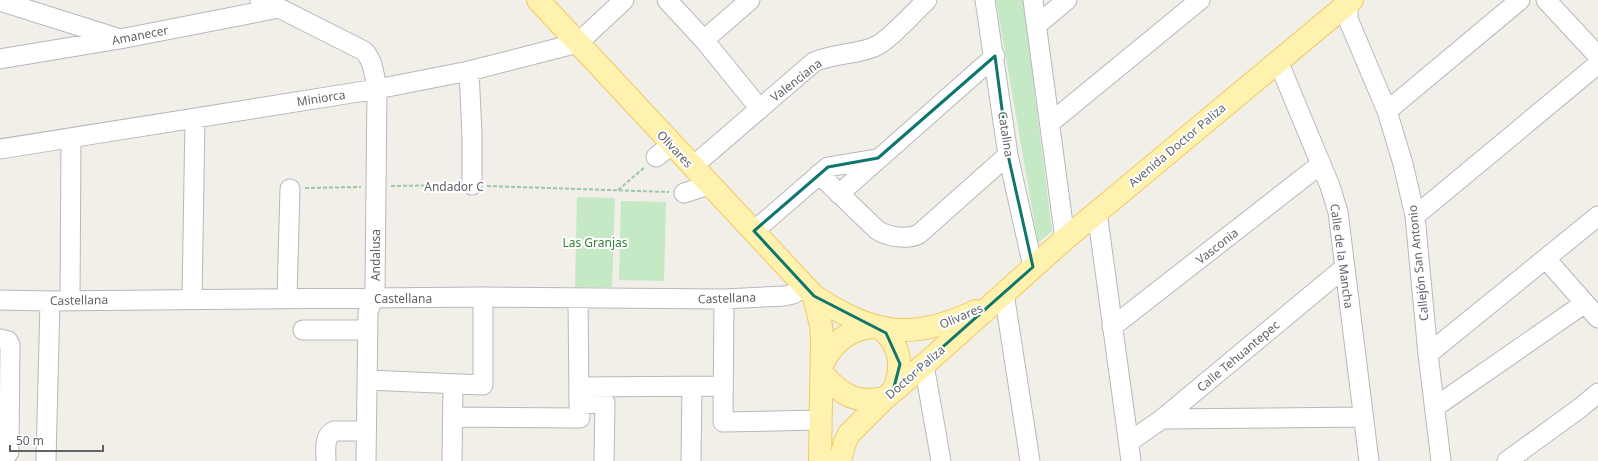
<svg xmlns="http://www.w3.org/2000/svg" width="1598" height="461" font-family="'Noto Sans',sans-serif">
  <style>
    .green { fill: #c5e8c5 }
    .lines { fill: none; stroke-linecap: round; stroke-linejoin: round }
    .minor-casing { stroke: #b5b8bc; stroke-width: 21 }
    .major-casing { stroke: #f2c960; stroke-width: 24 }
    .path { stroke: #9cc7a9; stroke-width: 2; stroke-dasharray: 4 2; stroke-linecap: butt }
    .minor { stroke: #fff; stroke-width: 19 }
    .major { stroke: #fff2af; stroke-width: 22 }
    .marked { fill: none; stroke: #0f766e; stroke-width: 3; stroke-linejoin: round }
    .labels { text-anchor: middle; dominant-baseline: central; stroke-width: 4; stroke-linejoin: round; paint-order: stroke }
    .street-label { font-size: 12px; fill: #5f6368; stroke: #fff }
    .park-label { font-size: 12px; fill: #348238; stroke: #fff }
  </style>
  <rect width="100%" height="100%" fill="#f1efe8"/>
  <!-- green -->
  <path class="green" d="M996,0h27l29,231 -14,12z
    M577,197l38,1 -3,89h-37z
    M621,201l45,1 -2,79 -45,-1z"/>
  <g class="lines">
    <!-- minor casing -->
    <g class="minor-casing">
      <path id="minor" d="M260,0l19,8 85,43c10,10 10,25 13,38l-2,199 -7,25 -2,148
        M667,0l37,40 56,69
        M985,0l23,155 25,112
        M1033,0l32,239
        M1348,0v19l39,92 16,53 12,52 13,138 13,107
        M1546,0l52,56
        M0,1l117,37
        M1037,25l30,-25
        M704,40l46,-40
        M0,59l120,-20 159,-31
        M1278,61l52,125 8,26 31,249
        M469,71l3,64v50
        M1387,111l133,-111
        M1050,123l150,-123
        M0,149l377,-60 92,-18 109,-28 46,-43
        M656,157l15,-12
        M692,167l122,-105c21,-9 41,-7 60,-15 15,-6 40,-35 53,-47
        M819,174l58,56c11,7 31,10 42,4l89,-79
        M684,193l25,-8
        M839,194l156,-138
        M1097,212l34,249
        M1415,216l183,-152
        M754,231l74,-64 48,-8
        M1546,259l52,59
        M1004,293l26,168
        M287,298l3,-109
        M192,299l3,-181
        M578,299l1,105 26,-1 -1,58
        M724,299l-1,123 98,-2
        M0,300l50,1 433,-4 241,2 60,-3 9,-2 12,-7
        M70,300l1,-162
        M1112,327l209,-163
        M303,330h64
        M0,339l8,2 2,4 -1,107 -5,6h-4
        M1428,354l170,-138
        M924,365l17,96
        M367,380l116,5v-88
        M579,387l143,-1
        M1435,407l150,-104
        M453,417l127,1 -1,-14
        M1162,419l201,-2
        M1129,442l33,-23 183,-152
        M46,461l4,-160
        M326,461c0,-10 -3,-25 8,-30h32
        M452,461l1,-77
        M691,461l1,-74
        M1507,461l73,-53 18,-15"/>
    </g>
    <!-- major casing -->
    <g class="major-casing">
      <path id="major" d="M538,0l276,296c59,38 96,46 162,15
        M814,296l7,30 1,13 -2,122
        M880,328c21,17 24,39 13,63
        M822,365c10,-22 27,-36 51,-38
        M822,373c19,22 34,31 63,25
        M840,461l5,-19 4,-8 36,-36 39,-33 141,-126 287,-239"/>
    </g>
    <!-- path -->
    <path class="path" d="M391,186l66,-1
      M487,186l182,6
      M305,188l56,-1
      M618,190l27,-23"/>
    <!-- minor -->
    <use href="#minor" class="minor"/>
    <!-- major -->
    <use href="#major" class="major"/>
  </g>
  <!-- marked area -->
  <path class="marked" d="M995,56l13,99 25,112 -140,124 7,-27 -14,-31 -72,-37 -60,-65 74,-64 50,-9z"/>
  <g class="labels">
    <!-- street labels -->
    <g class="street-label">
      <text transform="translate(140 35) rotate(-11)">Amanecer</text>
      <text transform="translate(796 80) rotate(-38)">Valenciana</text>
      <text transform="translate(321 98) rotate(-9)">Miniorca</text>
      <text transform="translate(1006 134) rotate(81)">Catalina</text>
      <text transform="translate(1177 145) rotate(-40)">Avenida Doctor Paliza</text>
      <text transform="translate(675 149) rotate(47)">Olivares</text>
      <text x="454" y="186">Andador C</text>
      <text transform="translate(1217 246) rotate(-38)">Vasconia</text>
      <text transform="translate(375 255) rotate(-90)">Andalusa</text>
      <text transform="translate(1342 256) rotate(82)">Calle de la Mancha</text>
      <text transform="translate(1418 263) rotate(-96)">Callejón San Antonio</text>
      <text x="403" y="298">Castellana</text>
      <text transform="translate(727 298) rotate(-2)">Castellana</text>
      <text transform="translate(79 300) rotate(-1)">Castellana</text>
      <text transform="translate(961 316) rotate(-23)">Olivares</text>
      <text transform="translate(1238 356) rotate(-40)">Calle Tehuantepec</text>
      <text transform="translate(915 372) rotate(-41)">Doctor Paliza</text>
    </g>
    <!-- park labels -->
    <g class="park-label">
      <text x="595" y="242">Las Granjas</text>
    </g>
  </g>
  <!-- scale -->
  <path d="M10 445v6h93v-6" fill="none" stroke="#5f6368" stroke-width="2"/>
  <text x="16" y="445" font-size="12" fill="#5f6368" stroke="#ffffff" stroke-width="3" paint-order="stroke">50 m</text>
</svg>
